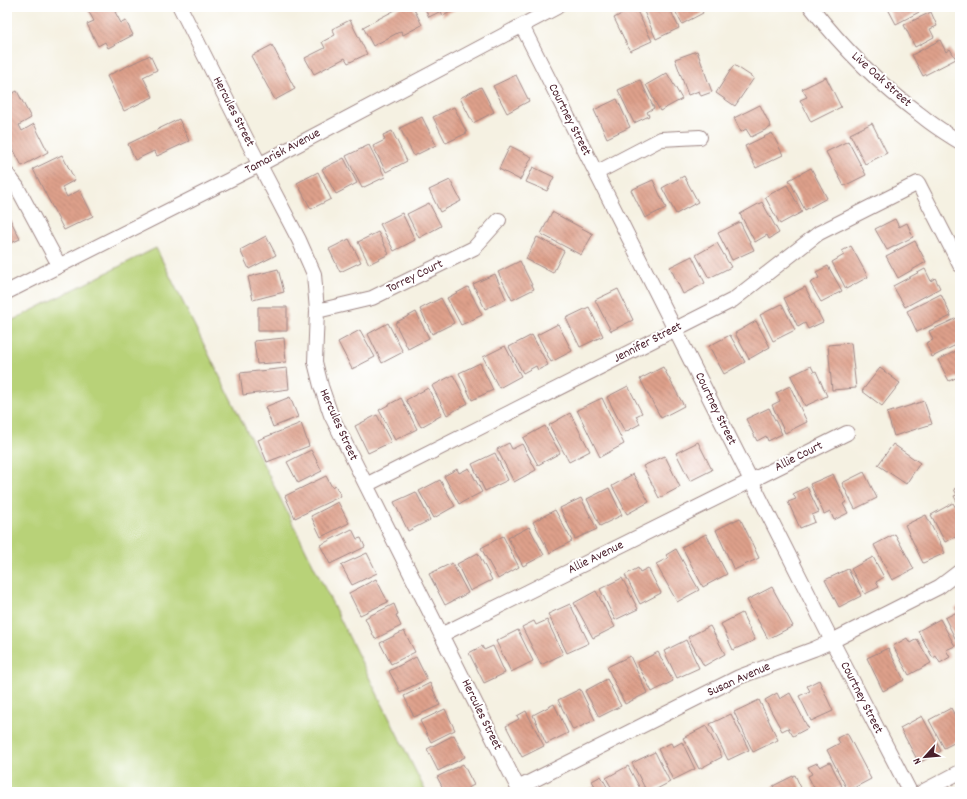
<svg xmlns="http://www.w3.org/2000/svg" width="967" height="799" font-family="Dekko,sans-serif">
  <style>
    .green { fill: #b8d278; stroke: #817852 }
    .building { fill: url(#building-back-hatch) }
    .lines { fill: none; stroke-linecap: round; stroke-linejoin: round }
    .minor-casing { stroke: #a08886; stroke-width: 16 }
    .minor { stroke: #fff; stroke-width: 14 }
    .labels { text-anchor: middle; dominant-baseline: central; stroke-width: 4; stroke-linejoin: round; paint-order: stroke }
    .street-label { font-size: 13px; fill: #4a1f2b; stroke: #fff }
  </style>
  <defs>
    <pattern id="building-back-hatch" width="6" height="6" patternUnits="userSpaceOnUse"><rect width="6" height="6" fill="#dea08b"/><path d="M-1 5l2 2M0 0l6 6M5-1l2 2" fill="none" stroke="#b68272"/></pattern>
  </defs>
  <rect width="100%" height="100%" fill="#fff"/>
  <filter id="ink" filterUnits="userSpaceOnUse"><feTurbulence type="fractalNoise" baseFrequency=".025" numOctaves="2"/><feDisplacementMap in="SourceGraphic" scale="8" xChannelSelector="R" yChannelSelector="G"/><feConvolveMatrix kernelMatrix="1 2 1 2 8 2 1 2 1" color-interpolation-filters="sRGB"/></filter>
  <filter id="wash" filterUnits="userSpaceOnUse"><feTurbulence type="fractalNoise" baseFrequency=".012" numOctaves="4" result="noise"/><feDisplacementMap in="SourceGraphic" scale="16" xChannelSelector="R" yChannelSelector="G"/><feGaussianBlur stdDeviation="0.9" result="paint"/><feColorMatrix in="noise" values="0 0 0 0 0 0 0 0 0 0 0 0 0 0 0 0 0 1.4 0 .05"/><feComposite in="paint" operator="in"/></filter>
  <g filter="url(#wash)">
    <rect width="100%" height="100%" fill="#f5f1e2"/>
    <!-- green -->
    <path class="green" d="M156,248l270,544h-419v-469z"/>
    <g id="blocks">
      <!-- building -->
      <path class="building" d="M86,7h36l1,1 -8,4 6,11 5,-2 7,14 -25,13 -3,-6 -7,4 -11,-22 7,-3z
        M401,7h12l9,18 -19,10 -2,-4 -28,15 -10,-19z
        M424,7h36l-17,9 -2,-5 -12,6z
        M635,7l17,34 -22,10 -16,-33z
        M642,7h27l10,21 -23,11z
        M673,7h27l3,6 -21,11z
        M887,7h38v2l-29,15z
        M931,12l6,14 -7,3 4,8 -19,10 -11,-22z
        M350,20l17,34 -19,9 -3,-5 -31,16 -9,-16 20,-10 -3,-6 13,-7 -3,-6z
        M940,40l6,12 4,-3 6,10 -33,17 -11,-21z
        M272,45l23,44 -20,11 -24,-44z
        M697,51l15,41 -11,4 -2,-5 -11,4 -13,-36z
        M150,55l7,15 -14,7 10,20 -29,14 -17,-35z
        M734,65l20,13 -19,28 -19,-13z
        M667,73l15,26 -22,12 -14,-26z
        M516,75l13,26 -22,12 -14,-27z
        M826,77l15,30 -30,15 -11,-22 7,-3 -5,-8z
        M640,80l14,28 -7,4 2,4 -15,7 -16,-33z
        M481,87l13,25 -21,11 -13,-25z
        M17,91l14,27 -12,7 3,6 12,-7 14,28 -26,14 -15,-29v-41z
        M617,99l13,28 -23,11 -13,-28z
        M760,105l11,22 -20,10 -5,-8 -5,3 -7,-14z
        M454,107l13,26 -21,10 -13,-26z
        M422,117l14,28 -22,11 -14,-28z
        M179,119l10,22 -32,15 -3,-5 -19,9 -7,-16z
        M872,123l15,30 -22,11 -15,-30z
        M392,131l15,30 -21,11 -13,-26 12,-6 -2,-5z
        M772,133l11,22 -27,13 -11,-22z
        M848,141l18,34 -22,11 -18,-34z
        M369,145l16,32 -23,11 -16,-32z
        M510,146l22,11 -12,23 -21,-11z
        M62,155l13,25 -13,7 5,10 13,-7 13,26 -29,14 -31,-61z
        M344,158l13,25 -21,11 -14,-25z
        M533,167l21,10 -7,14 -21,-9z
        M811,168l16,30 -22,12 -16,-30z
        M318,172l13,27 -20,10 -14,-26z
        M684,176l14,26 -22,12 -14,-26z
        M450,180l11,21 -21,11 -11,-22z
        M653,180l13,28 -21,10 -14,-28z
        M787,185l15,27 -22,12 -15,-27z
        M762,202l17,31 -10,6 -2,-4 -12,7 -15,-28z
        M429,203l12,23 -22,12 -12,-24z
        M552,212l41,22 -12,21 -40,-21z
        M7,213l13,26 -13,6z
        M402,213l13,27 -21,11 -14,-27z
        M895,219l4,8 8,-4 6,14 -26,13 -12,-21z
        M740,222l14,28 -22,10 -14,-27z
        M378,232l11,22 -20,10 -11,-22z
        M266,236l10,19 -27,14 -9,-19z
        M537,237l27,14 -11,22 -27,-14z
        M349,239l12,23 -21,10 -11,-23z
        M915,241l11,21 -28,16 -12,-22z
        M717,243l14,24 -22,11 -13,-23z
        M851,246l17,31 -22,12 -14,-27 12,-7 -2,-4z
        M692,256l13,27 -22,11 -13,-27z
        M520,261l14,28 -22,11 -14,-28z
        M828,266l14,25 -21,11 -11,-19 9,-5 -3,-6z
        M278,269l6,23 -31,8 -5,-23z
        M925,269l6,12 4,-3 5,10 -35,19 -12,-21z
        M495,274l11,25 -21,10 -12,-25z
        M468,287l14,28 -21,10 -14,-27z
        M805,287l18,35 -15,7 -3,-6 -7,4 -14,-29z
        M618,289l15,31 -22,11 -16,-31z
        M941,294l10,22 -34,16 -10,-21z
        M441,298l13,25 -22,11 -12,-25z
        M782,304l13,26 -22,11 -13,-26z
        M258,307h29v24h-29z
        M589,307l14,29 -23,11 -14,-29z
        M416,312l13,26 -21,11 -13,-26z
        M957,318l3,6v9l-2,1 2,4v5l-28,14 -6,-14 7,-3 -4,-9z
        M756,321l14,26 -21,12 -14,-26z
        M388,323l15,29 -21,11 -14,-29z
        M558,324l14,27 -21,11 -14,-27z
        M360,330l15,27 -23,12 -14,-27z
        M532,335l16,30 -10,5 -2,-4 -13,7 -14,-26z
        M730,335l15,27 -21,12 -15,-28z
        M284,338l2,24 -29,2 -3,-23z
        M851,343l5,45 -24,2 -4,-45z
        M505,346l16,30 -22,12 -16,-31z
        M960,349v27l-11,5 -11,-21z
        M480,363l13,27 -21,10 -13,-27z
        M811,366l3,6 2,-1 11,25 -22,10 -14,-30z
        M663,367l21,39 -23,12 -21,-39z
        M287,368l2,21 -46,6 -3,-22z
        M880,368l20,15 -18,23 -20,-15z
        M453,375l15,28 -21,12 -15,-29z
        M628,386l14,27 -6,3 4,8 -15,8 -18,-35z
        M790,386l17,36 -22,11 -13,-28 8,-4 -4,-8z
        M428,388l14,27 -21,12 -15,-27z
        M290,397l8,20 -25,10 -8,-20z
        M401,398l16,31 -22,11 -16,-30z
        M602,398l22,46 -24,13 -23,-47z
        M924,401l8,23 -38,12 -7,-23z
        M769,408l13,26 -14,7 -2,-5 -9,5 -11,-22z
        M570,413l20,38 -21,11 -20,-37z
        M377,415l14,27 -23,11 -13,-27z
        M301,423l8,23 -42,16 -9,-22z
        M545,426l15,27 -22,12 -15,-27z
        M698,442l14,28 -22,11 -14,-28z
        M509,443l3,6 10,-5 14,26 -22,12 -17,-33z
        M893,444l27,19 -14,21 -28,-19z
        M311,450l11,21 -24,12 -11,-21z
        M495,453l13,27 -23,11 -13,-27z
        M665,456l15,31 -21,11 -16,-32z
        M469,468l13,24 -23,12 -15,-28 13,-7 2,4z
        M864,472l13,26 -22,11 -13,-26z
        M633,474l16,28 -22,12 -15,-28z
        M833,474l13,28 -3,2 5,9 -14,7 -4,-9 -6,3 -14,-30z
        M326,476l6,11 3,-2 6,11 -46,22 -10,-22z
        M440,480l15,26 -21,12 -15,-27z
        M960,486v22l-6,-12 3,-1 -3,-6z
        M807,487l12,25 -7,3 3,7 -15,6 -12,-26 8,-3 -3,-5z
        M609,488l13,27 -22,11 -13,-27z
        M416,492l14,28 -22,11 -14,-29z
        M581,498l16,31 -22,10 -15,-31z
        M338,502l11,21 -28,14 -10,-21z
        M953,503l7,12v20l-15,7 -14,-27z
        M555,510l17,31 -22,12 -17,-31z
        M926,515l19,38 -22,10 -18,-38z
        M740,518l19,40 -25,12 -18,-40z
        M529,527l15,28 -21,11 -15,-28z
        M352,529l5,10 4,-1 4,9 -35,17 -10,-19z
        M706,534l21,40 -24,13 -21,-40z
        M895,534l19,35 -22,11 -18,-35z
        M503,536l16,31 -21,12 -17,-31z
        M676,549l23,41 -22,12 -21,-38 12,-6 -2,-3z
        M367,553l10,20 -25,12 -11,-20z
        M478,553l14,27 -22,11 -13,-27z
        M873,557l11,20 -8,5 3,5 -14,7 -14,-25z
        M452,563l16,30 -23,12 -16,-31z
        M638,568l2,4 8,-4 13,25 -21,11 -15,-29z
        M848,569l13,27 -22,11 -14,-27z
        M622,578l16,31 -23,11 -15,-31z
        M376,579l12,23 -28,13 -11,-22z
        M772,587l21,39 -25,13 -21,-39z
        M596,591l19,36 -22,11 -19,-35z
        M394,604l4,10 -2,1 5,11 -26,13 -10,-21z
        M570,604l19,39 -22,10 -19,-39z
        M960,605v40l-1,1 -14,-28 12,-6 -2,-4z
        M742,613l13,27 -22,10 -12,-26z
        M940,619l15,27 -9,4 4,7 -10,6 -4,-7 -3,2 -15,-27z
        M547,620l16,34 -22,11 -19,-38 12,-6 2,4z
        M710,626l15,28 -21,12 -16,-29z
        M518,630l15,31 -22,11 -15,-31z
        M404,631l11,21 -24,12 -11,-21z
        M907,638l3,5 7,-4 14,24 -22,12 -16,-29z
        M686,640l13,28 -22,10 -13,-27z
        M482,646l2,4 9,-4 12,27 -21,10 -15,-30z
        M888,648l16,32 -21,11 -16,-33z
        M658,652l15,29 -21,11 -15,-29z
        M630,656l17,37 -22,11 -18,-37z
        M416,657l11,22 -27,13 -11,-21z
        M607,679l14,27 -22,11 -14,-26z
        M819,680l14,31 -22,10 -12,-25 11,-5 -3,-5z
        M430,683l10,22 -26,12 -10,-21z
        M580,689l15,31 -22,10 -15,-30z
        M777,693l3,6 10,-6 18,35 -15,8 -5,-8 -6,3 -17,-31z
        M759,700l19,40 -25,12 -19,-40z
        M554,704l14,29 -22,11 -13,-29z
        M951,708l9,17v21l-2,-5 -14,7 -15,-28z
        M445,709l10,21 -24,12 -11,-21z
        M526,711l18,35 -22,11 -16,-31 13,-7 -2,-3z
        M731,714l18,36 -21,10 -18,-36z
        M922,716l19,35 -22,12 -19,-35z
        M706,726l16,31 -23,12 -16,-31z
        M847,733l24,46 -23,12 -21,-41 13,-7 -3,-5z
        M454,735l11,22 -27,14 -11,-22z
        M682,742l13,27 -22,11 -15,-31 13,-6 2,4z
        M655,752l15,30 -19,10h-4l-15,-29z
        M830,762l12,24 -13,6h-13l-8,-16 4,-2 -4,-7 9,-4 3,4z
        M463,764l11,21 -14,7h-15l-8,-15z
        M628,766l14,26h-28l-8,-14z
        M795,775l8,17h-27l-3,-6z
        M601,776l9,16h-27l12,-6 -3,-5z"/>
    </g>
  </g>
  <g filter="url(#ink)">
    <use href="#blocks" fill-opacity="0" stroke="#a08886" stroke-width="1"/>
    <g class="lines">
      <!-- minor casing -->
      <g class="minor-casing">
        <path id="minor" d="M180,7l72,143 47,90 15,34 3,37 -2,51 6,24 10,29 187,373 221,-111 75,-28 18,-8 107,-54 21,-16
          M811,7c32,41 69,78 111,109 12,10 25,18 38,26
          M522,26l310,615 78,151
          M596,173l65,-34 39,-2
          M7,174l10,13 42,78
          M7,292l252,-127 298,-158
          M317,311l55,-13 102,-50 25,-28
          M366,485l367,-185 86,-67 99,-50 42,82
          M441,635l406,-202
          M922,792l38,-20"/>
      </g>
      <!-- minor -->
      <use href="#minor" class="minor"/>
    </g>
  </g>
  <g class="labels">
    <!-- street labels -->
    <g class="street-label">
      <text transform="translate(881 80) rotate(42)">Live Oak Street</text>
      <text transform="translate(233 112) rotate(63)">Hercules Street</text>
      <text transform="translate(569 120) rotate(63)">Courtney Street</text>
      <text transform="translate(283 152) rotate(-28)">Tamarisk Avenue</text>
      <text transform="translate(415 277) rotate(-26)">Torrey Court</text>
      <text transform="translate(648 343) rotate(-27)">Jennifer Street</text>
      <text transform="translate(715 409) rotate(64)">Courtney Street</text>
      <text transform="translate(338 425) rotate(66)">Hercules Street</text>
      <text transform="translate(799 457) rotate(-27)">Allie Court</text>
      <text transform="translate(596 558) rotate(-26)">Allie Avenue</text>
      <text transform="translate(739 680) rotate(-24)">Susan Avenue</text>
      <text transform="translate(861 698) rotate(63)">Courtney Street</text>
      <text transform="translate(481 715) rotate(64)">Hercules Street</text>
    </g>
  </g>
  <!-- margin -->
  <rect width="967" height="799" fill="none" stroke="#fff" stroke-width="24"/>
  <!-- north arrow -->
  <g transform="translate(925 757) rotate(243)" stroke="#ffffff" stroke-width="3" paint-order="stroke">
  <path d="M0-3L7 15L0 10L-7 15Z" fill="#4a1f2b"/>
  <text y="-6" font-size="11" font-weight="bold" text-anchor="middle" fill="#4a1f2b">N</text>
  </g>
</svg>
